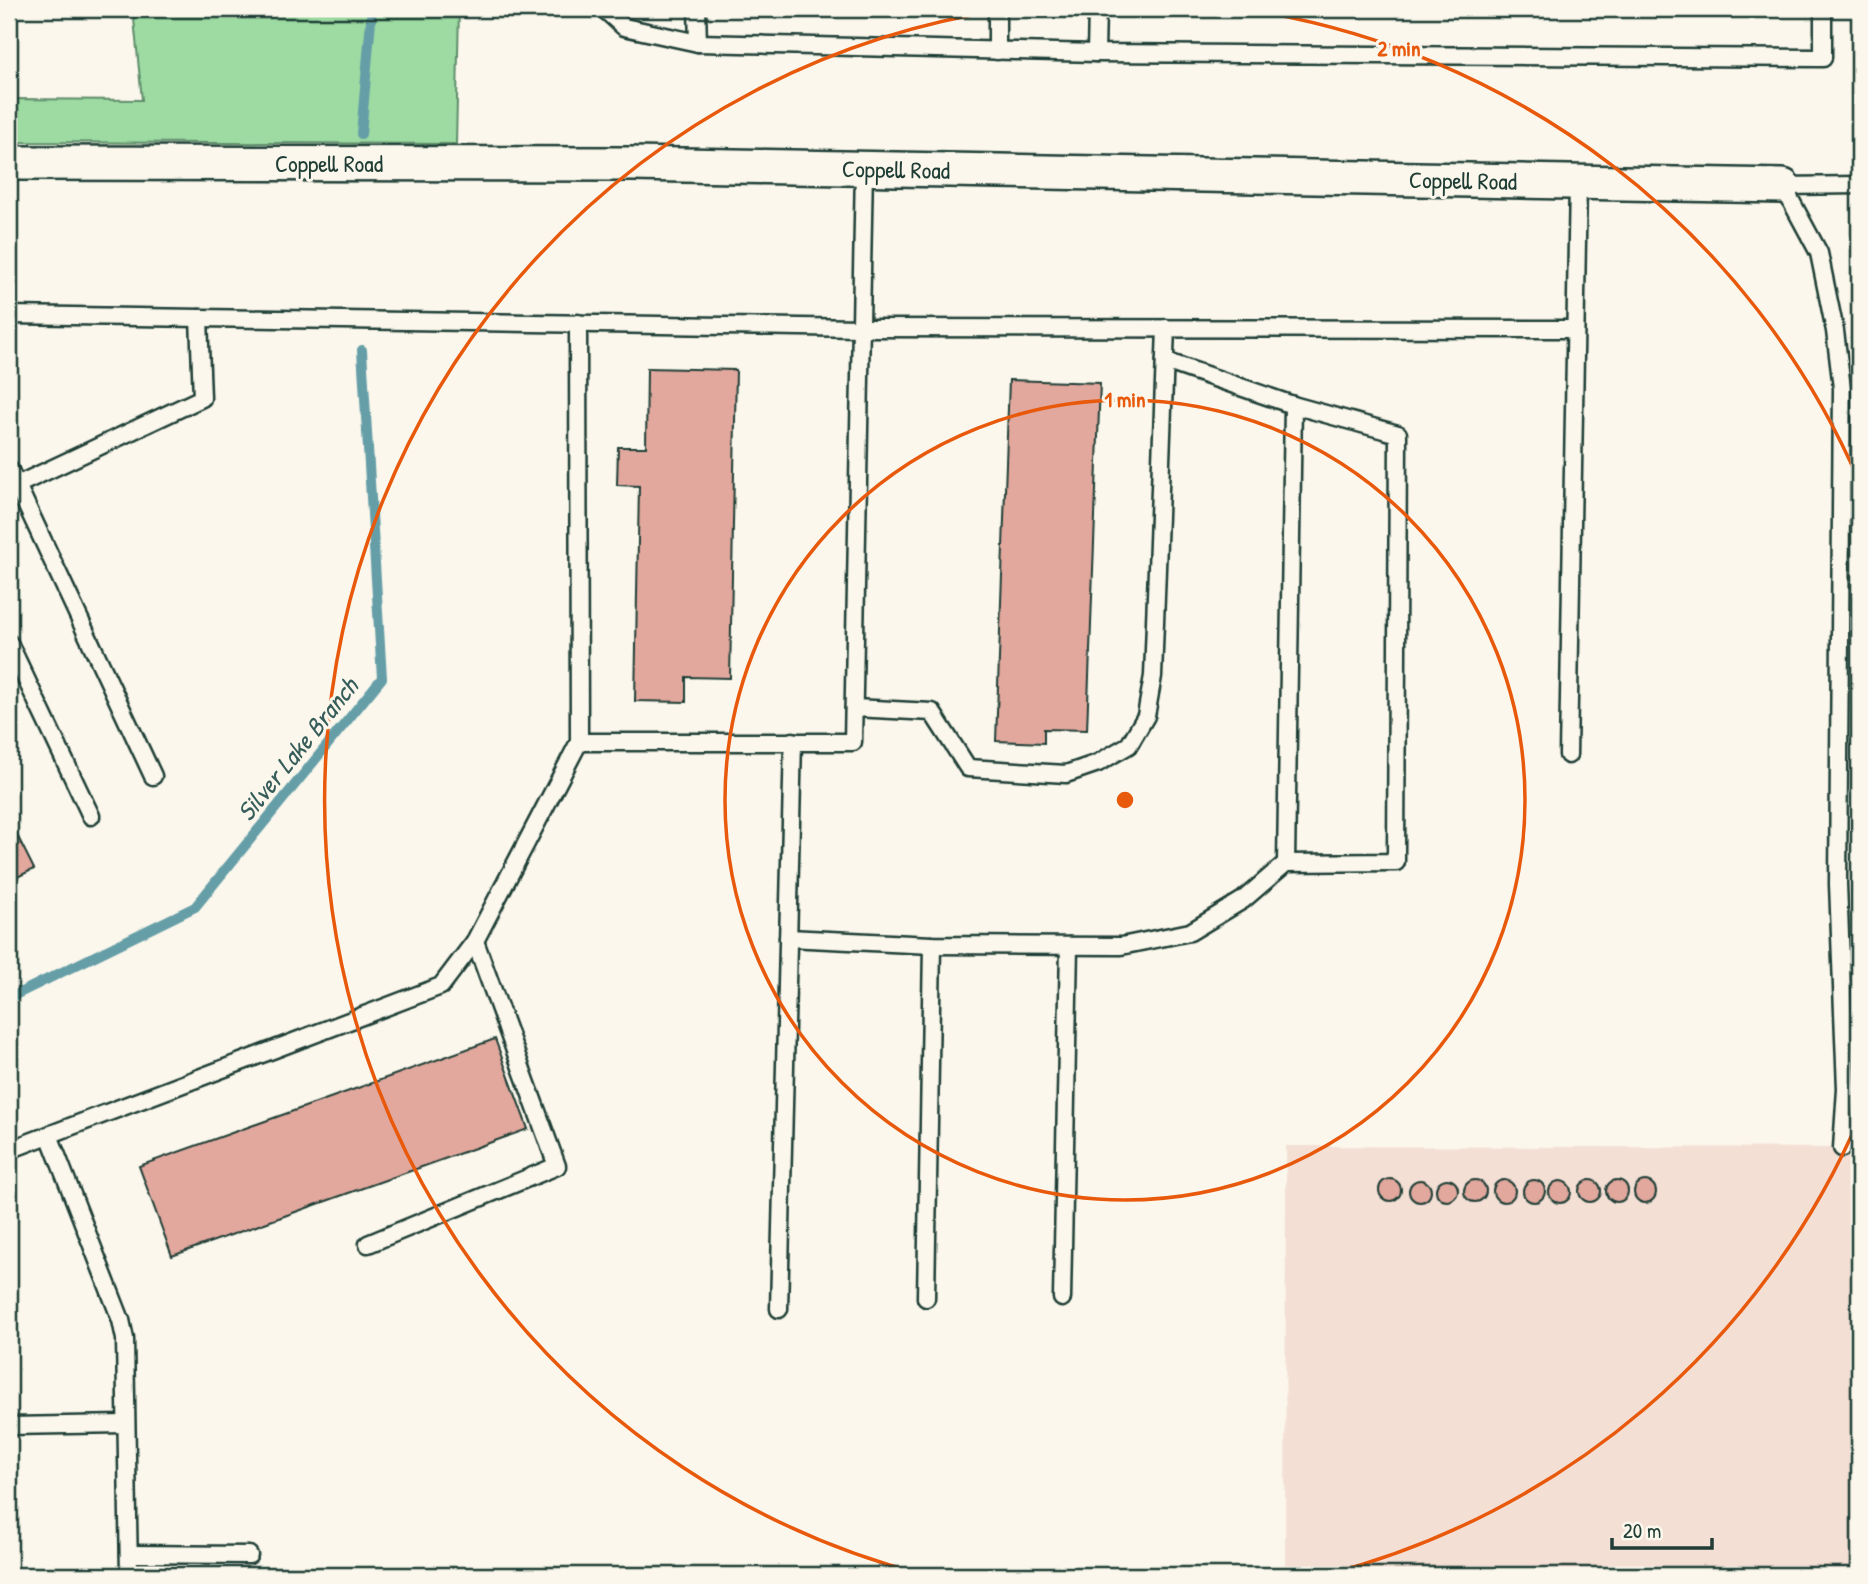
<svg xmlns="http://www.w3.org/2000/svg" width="1868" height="1584" font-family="'Patrick Hand',sans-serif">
  <rect width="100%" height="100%" fill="#fbf7ec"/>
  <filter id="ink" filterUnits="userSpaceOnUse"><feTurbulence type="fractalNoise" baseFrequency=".0143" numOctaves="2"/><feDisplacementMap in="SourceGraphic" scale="14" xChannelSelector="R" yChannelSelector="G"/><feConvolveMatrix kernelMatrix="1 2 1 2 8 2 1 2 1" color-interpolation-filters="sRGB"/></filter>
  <g filter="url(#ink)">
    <!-- built -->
    <polygon fill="#f4dfd5" points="1286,1146 1854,1148 1853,1575 1285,1575"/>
    <!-- green -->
    <polygon fill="#9ddba2" stroke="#5e8c6b" stroke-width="2" points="133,9 459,9 456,144 9,142 9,99 142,100"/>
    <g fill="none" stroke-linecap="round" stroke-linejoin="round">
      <!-- stream -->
      <g stroke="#659ea7" stroke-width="10">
        <polyline points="361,134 372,9"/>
        <polyline points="9,998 195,907 382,678 362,350"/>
      </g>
    </g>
    <!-- building -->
    <g fill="#e2a89e" stroke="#1f3d34" stroke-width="2">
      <polygon points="647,368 736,370 730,678 686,677 686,702 635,701 639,486 617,485 618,447 646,447"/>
      <polygon points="1009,380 1100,383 1087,730 1044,729 1044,743 996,741"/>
      <polygon points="9,819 34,869 9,881"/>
      <polygon points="495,1039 528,1129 172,1256 139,1166"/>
      <circle cx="1447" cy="1190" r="11"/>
      <circle cx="1390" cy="1190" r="11"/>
      <circle cx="1504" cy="1191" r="11"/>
      <circle cx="1475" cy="1191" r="11"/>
      <circle cx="1590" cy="1191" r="11"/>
      <circle cx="1420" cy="1191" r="11"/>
      <circle cx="1534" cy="1191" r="11"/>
      <circle cx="1617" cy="1191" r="11"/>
      <circle cx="1560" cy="1192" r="11"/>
      <circle cx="1645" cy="1192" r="11"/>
    </g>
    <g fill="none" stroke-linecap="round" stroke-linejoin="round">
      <defs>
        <g id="lane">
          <polyline points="604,9 624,27 698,43 1096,53"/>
          <polyline points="697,9 698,43"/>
          <polyline points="997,9 997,51"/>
          <polyline points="1097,9 1096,53 1823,58 1823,9"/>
          <polyline points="9,315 861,328 1575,329"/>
          <polyline points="9,469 17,485"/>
          <polyline points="9,643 91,816"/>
          <polyline points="854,708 932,712 968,768 1066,774 1098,763 1129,745 1146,716 1153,676 1166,328"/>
          <polyline points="579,742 853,742 864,168"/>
          <polyline points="1568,755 1578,182"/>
          <polyline points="153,776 17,485 202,398 199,318"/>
          <polyline points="1286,863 1396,862 1398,434 1293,405"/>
          <polyline points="788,938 932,945 1121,946 1190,932 1243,900 1286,863 1293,405 1165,361"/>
          <polyline points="49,1135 121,1320 125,1339 129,1575"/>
          <polyline points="1842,1148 1846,1089 1838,884 1842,388 1835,331 1819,253 1783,186 1859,185"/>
          <polyline points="9,1150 441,986 475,941 579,742 578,323"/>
          <polyline points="368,1244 557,1166 475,941"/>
          <polyline points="926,1298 932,945"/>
          <polyline points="1062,1298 1069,946"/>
          <polyline points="779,1309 793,741"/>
          <polyline points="9,1426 125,1424"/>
          <polyline points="129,1554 249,1555"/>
        </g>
        <polyline id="street" points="9,163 632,164 1783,186"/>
      </defs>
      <!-- lane casing -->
      <use href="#lane" stroke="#1f3d34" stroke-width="21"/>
      <!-- street casing -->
      <use href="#street" stroke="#1f3d34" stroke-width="38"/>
      <!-- lane -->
      <use href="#lane" stroke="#fbf7ec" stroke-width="16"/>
      <!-- street -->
      <use href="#street" stroke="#fbf7ec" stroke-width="33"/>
    </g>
  </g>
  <!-- distance rings -->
  <g fill="none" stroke="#e8590c" stroke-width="3.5">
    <circle cx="1125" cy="800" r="400"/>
    <path d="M1859 1119A800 800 0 0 1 1325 1575M925 1575A800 800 0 0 1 1007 9M1243 9A800 800 0 0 1 1859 481"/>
  </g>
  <g text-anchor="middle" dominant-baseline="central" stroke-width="6" stroke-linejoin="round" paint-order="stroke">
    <!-- street labels -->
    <g font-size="24" fill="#1f3d34" stroke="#fbf7ec">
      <text x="329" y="163">Coppell Road</text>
      <text transform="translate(896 169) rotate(1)">Coppell Road</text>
      <text transform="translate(1463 180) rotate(1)">Coppell Road</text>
    </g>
    <!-- water labels -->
    <g font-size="26" font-style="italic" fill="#365d5a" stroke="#fbf7ec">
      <text transform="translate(297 749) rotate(-51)">Silver Lake Branch</text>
    </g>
  </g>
  <circle cx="1125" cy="800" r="10" fill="#e8590c" stroke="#fbf7ec" stroke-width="3.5"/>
  <g font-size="21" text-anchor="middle" font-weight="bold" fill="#e8590c" stroke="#fbf7ec" stroke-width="6" stroke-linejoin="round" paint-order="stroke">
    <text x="1399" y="56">2 min</text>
    <text x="1125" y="407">1 min</text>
  </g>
  <!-- margin -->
  <rect width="1868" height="1584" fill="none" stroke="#fbf7ec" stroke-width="35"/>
  <rect x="18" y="18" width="1833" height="1549" fill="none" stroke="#1f3d34" stroke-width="2.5" filter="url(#ink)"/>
  <!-- scale -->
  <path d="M1612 1538v10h100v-10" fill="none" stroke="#1f3d34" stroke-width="3.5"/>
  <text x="1623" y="1538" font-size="21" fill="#1f3d34" stroke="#fbf7ec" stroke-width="5" paint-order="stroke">20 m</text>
</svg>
